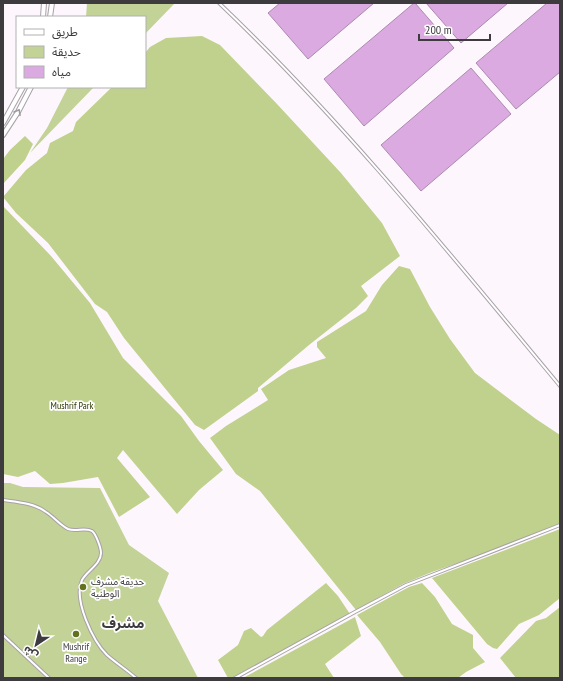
<svg xmlns="http://www.w3.org/2000/svg" width="563" height="681" font-family="'PT Sans Narrow','Noto Sans Arabic',sans-serif">
  <rect width="100%" height="100%" fill="#fdf7fd"/>
  <!-- green -->
  <g fill="#c3d296">
    <polygon points="87,3 175,3 145,34 145,17 86,17"/>
    <polygon points="68,87 94,87 30,153 47,128"/>
    <polygon points="3,483 10,483 23,487 100,488 129,545 169,573 158,601 198,678 3,678"/>
  </g>
  <!-- forest -->
  <g fill="#bfd18c">
    <polygon points="202,36 220,45 277,104 341,173 382,223 400,256 361,286 368,296 356,308 309,345 258,388 258,391 204,430 195,425 124,338 107,312 95,304 48,243 16,213 3,197 26,170 47,153 50,143 73,131 76,122 112,87 145,87 145,53 150,47 166,38"/>
    <polygon points="25,136 33,144 25,160 3,184 3,159 10,150"/>
    <polygon points="3,206 51,256 90,303 123,358 181,416 199,441 223,470 199,490 177,514 123,450 117,458 150,497 119,517 98,477 63,483 50,484 35,471 18,477 3,474"/>
    <polygon points="399,266 410,269 430,307 450,339 475,373 536,419 560,435 560,524 478,556 432,572 403,584 356,610 260,491 236,474 210,438 226,426 268,400 261,389 289,370 326,358 317,347 317,342 366,311 382,285"/>
    <polygon points="560,529 560,598 539,615 519,624 497,649 493,648 487,644 432,578"/>
    <polygon points="326,583 338,596 350,614 232,678 228,678 218,660 238,645 244,631 251,628 261,637 263,636 267,630"/>
    <polygon points="422,583 435,597 452,624 473,635 473,648 485,662 466,672 458,678 405,678 401,674 380,642 357,615 409,587"/>
    <polygon points="560,607 560,678 516,678 500,658 536,621 546,618"/>
    <polygon points="355,617 361,636 325,664 334,678 243,678"/>
  </g>
  <!-- water -->
  <g fill="#dbaae1" stroke="#ac89b0">
    <polygon points="280,3 374,3 308,59 268,13"/>
    <polygon points="414,3 415,3 454,48 364,126 324,79"/>
    <polygon points="426,3 508,3 461,43"/>
    <polygon points="547,3 560,3 560,72 516,109 476,63"/>
    <polygon points="471,68 511,114 421,191 381,145"/>
  </g>
  <g fill="none" stroke-linecap="round" stroke-linejoin="round">
    <defs>
      <g id="street">
        <path d="M219,3C343,121 451,255 560,386"/>
        <path d="M3,500C18,502 34,503 46,512C54,517 60,525 68,529C76,532 85,527 92,531C96,534 101,548 101,553C101,564 87,571 82,580C73,600 93,641 107,655C116,663 127,670 136,678"/>
        <polyline points="3,635 49,678"/>
        <polyline points="235,678 355,612 406,585 560,525"/>
      </g>
      <g id="highway">
        <polyline points="43,17 44,3"/>
        <polyline points="50,17 52,3"/>
        <polyline points="3,123 23,87"/>
        <polyline points="3,135 18,112 31,87"/>
      </g>
    </defs>
    <!-- street casing -->
    <use href="#street" stroke="#a8a2a8" stroke-width="4"/>
    <!-- highway casing -->
    <use href="#highway" stroke="#a8a2a8" stroke-width="6"/>
    <!-- street -->
    <use href="#street" stroke="#fff" stroke-width="2"/>
    <!-- highway -->
    <use href="#highway" stroke="#fff" stroke-width="4"/>
  </g>
  <!-- one-way arrows -->
  <defs><path id="oneway-chevron" d="M-2-3.5L2.5 0L-2 3.5" fill="none" stroke-width="1.6" stroke-linecap="round" stroke-linejoin="round"/></defs>
  <use stroke="#9e9d9e" href="#oneway-chevron" transform="translate(18 112) rotate(-60)"/>
  <!-- markers -->
  <g fill="#62721f" stroke="#fff" stroke-width="1.5">
    <circle cx="83" cy="587" r="4"/>
    <circle cx="76" cy="634" r="4"/>
  </g>
  <g text-anchor="middle" dominant-baseline="central" stroke-width="3.5" stroke-linejoin="round" paint-order="stroke">
    <!-- park labels -->
    <g font-size="10" fill="#2c3500" stroke="#fff">
      <text x="72" y="405">Mushrif Park</text>
    </g>
    <!-- poi labels -->
    <g font-size="10" fill="#3e3b3e" stroke="#fff" text-anchor="start">
      <text x="91" y="581">حديقة مشرف<tspan x="91" dy="12">الوطنية</tspan></text>
      <text x="76" y="646" text-anchor="middle">Mushrif<tspan x="76" dy="12">Range</tspan></text>
    </g>
    <!-- district labels -->
    <g font-size="14" font-weight="bold" fill="#3e3b3e" stroke="#fff">
      <text x="123" y="623">مشرف</text>
    </g>
  </g>
  <!-- border -->
  <rect width="563" height="681" fill="none" stroke="#3e3b3e" stroke-width="8"/>
  <!-- legend -->
  <rect x="16" y="16" width="130" height="72" fill="#ffffff" stroke="#b2b1b2"/>
  <rect x="24" y="29" width="20" height="6" fill="#ffffff" stroke="#b2b1b2"/>
  <text x="52" y="36" font-size="12" fill="#3e3b3e">طريق</text>
  <rect x="24" y="46" width="20" height="12" fill="#c3d296" stroke="#b2b1b2"/>
  <text x="52" y="56" font-size="12" fill="#3e3b3e">حديقة</text>
  <rect x="24" y="66" width="20" height="12" fill="#dbaae1" stroke="#b2b1b2"/>
  <text x="52" y="76" font-size="12" fill="#3e3b3e">مياه</text>
  <!-- north arrow -->
  <g transform="translate(36 645) rotate(215)" stroke="#ffffff" stroke-width="3" paint-order="stroke">
  <path d="M0-3L7 15L0 10L-7 15Z" fill="#3e3b3e"/>
  <text y="-6" font-size="11" font-weight="bold" text-anchor="middle" fill="#3e3b3e">ش</text>
  </g>
  <!-- scale -->
  <path d="M419 34v6h71v-6" fill="none" stroke="#3e3b3e" stroke-width="2"/>
  <text x="425" y="34" font-size="12" fill="#3e3b3e" stroke="#ffffff" stroke-width="3" paint-order="stroke">200 m</text>
</svg>
